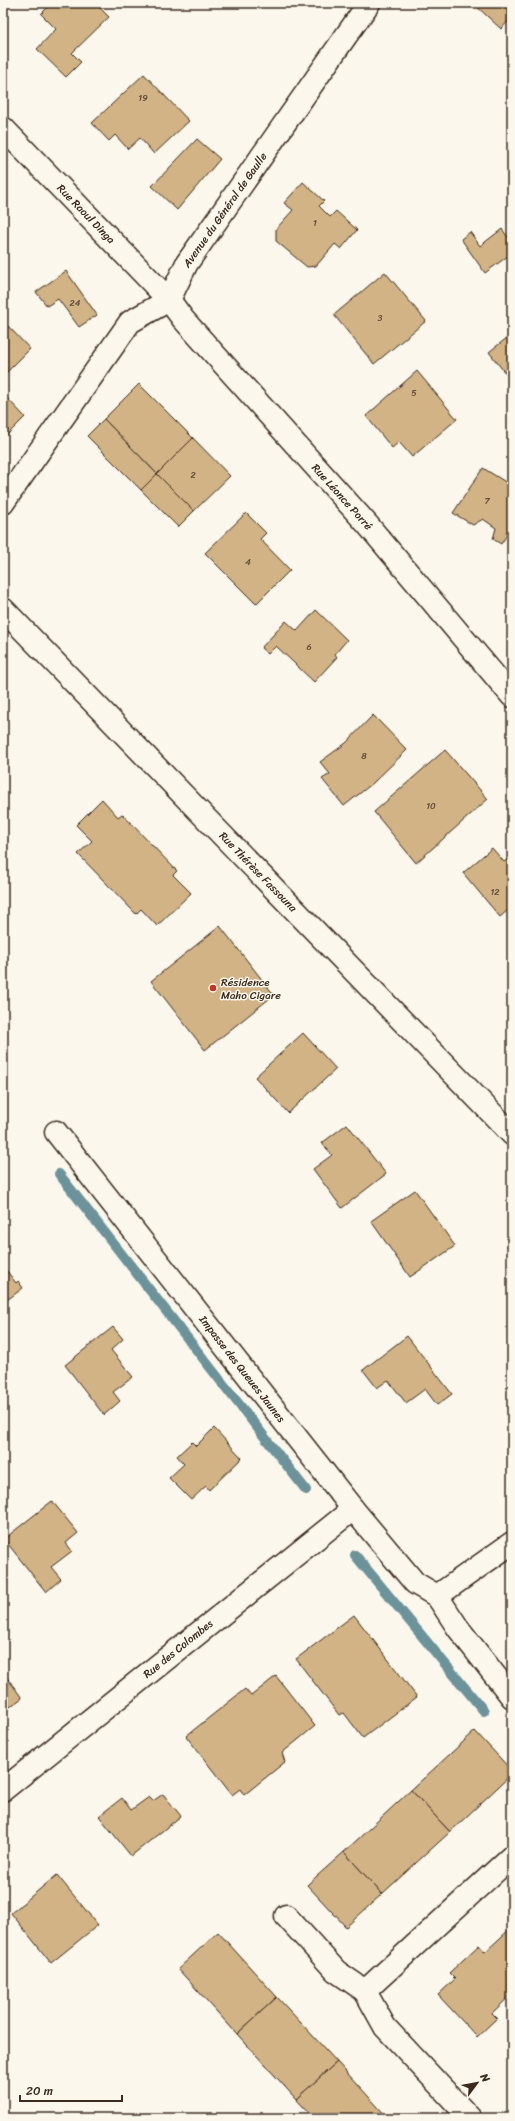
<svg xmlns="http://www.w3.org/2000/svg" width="515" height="2121" font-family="Sriracha,sans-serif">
  <rect width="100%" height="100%" fill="#fbf7ec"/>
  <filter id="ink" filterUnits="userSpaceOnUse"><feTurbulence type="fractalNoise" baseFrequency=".025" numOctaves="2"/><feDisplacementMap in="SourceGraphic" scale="8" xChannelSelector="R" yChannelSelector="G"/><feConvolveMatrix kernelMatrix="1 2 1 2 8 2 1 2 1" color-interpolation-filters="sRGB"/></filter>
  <g filter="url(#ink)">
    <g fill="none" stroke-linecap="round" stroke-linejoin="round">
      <!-- stream -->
      <g stroke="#6c929a" stroke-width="10">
        <polyline points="59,1174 306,1490"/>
        <polyline points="355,1555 484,1711"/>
      </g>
    </g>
    <!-- building -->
    <g fill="#d1b385" stroke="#3b2a1e">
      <polygon points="52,3 95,3 109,17 72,53 81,62 66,77 37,49 56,29 41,14"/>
      <polygon points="473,3 512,3 512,17 501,29"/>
      <polygon points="144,74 189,121 154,154 140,138 128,149 115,135 109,141 92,123"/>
      <polygon points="197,139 220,159 177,210 152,186"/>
      <polygon points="303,182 324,201 319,206 330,217 336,211 357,230 341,249 335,244 316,266 307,267 276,241 276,229 293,210 284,203"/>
      <polygon points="502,229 512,243 512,253 485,273 461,239 470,232 480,246"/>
      <polygon points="66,271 97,315 79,327 58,299 47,306 36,292"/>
      <polygon points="385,272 426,321 374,364 334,315"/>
      <polygon points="8,326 30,349 3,376 3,331"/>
      <polygon points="512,334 512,382 489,352"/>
      <polygon points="417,371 457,419 412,457 399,442 392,448 366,416"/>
      <polygon points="139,384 193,438 157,474 104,419"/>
      <polygon points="8,399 25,417 3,439 3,403"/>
      <polygon points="104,419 157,474 141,490 87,436"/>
      <polygon points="193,438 230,476 194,511 157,474"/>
      <polygon points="483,468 512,486 512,527 501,544 493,539 496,528 483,519 473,525 453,513"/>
      <polygon points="157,474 194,511 178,527 141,490"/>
      <polygon points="246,513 266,533 260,539 290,570 256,604 205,553"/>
      <polygon points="316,610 347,640 335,654 337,657 314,682 276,646 268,654 261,648 286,621 297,631"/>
      <polygon points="373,715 407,750 373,783 344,806 322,779 330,774 320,762 346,743"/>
      <polygon points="445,750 488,799 416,863 374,812"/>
      <polygon points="102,799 118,817 122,814 177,871 173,875 191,893 157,926 141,909 136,914 78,854 92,841 76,825"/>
      <polygon points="492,848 504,862 512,856 512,915 508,910 500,917 463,873"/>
      <polygon points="220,926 274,995 205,1050 151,981"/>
      <polygon points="303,1033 336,1069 288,1113 255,1077"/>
      <polygon points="347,1124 386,1174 342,1208 313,1169 332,1155 322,1143"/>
      <polygon points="415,1190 455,1246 410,1277 371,1221"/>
      <polygon points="3,1266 16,1283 18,1281 23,1288 3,1303"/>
      <polygon points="113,1327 123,1339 111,1350 133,1377 113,1392 120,1401 104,1415 65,1365"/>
      <polygon points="407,1336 452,1394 437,1405 425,1389 406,1403 388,1380 377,1388 363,1370"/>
      <polygon points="214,1428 242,1458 209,1490 206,1486 191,1500 169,1478 184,1464 177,1456 192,1442 196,1446"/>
      <polygon points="52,1501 78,1533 66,1543 72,1551 51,1567 61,1579 46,1592 4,1539"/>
      <polygon points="354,1615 417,1697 363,1738 344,1713 339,1715 296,1659"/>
      <polygon points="3,1672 22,1698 3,1712"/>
      <polygon points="276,1676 315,1726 282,1753 285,1762 244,1795 240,1789 232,1795 186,1736 245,1689 251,1696"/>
      <polygon points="475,1731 512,1771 512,1774 450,1832 411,1790"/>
      <polygon points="411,1790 450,1832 382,1894 344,1852"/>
      <polygon points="163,1794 181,1816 131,1856 99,1816 122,1798 131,1810 149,1797 153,1801"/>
      <polygon points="344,1852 382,1894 346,1927 307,1885"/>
      <polygon points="57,1875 98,1925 51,1963 11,1913"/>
      <polygon points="512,1927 512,1994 492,2013 497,2018 477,2037 438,1995 455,1979 449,1973 479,1945 485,1952"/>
      <polygon points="218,1932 277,1997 237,2034 178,1969"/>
      <polygon points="277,1997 337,2062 296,2099 237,2034"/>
      <polygon points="337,2062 388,2118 314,2118 296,2099"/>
    </g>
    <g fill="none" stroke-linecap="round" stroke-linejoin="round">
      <defs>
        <g id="minor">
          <polyline points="3,128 169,300 183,319 367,524 512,696"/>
          <polyline points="3,503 130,322 169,300 187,263 369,3"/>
          <polyline points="3,609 512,1134"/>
          <polyline points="56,1132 353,1509 415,1583 437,1596 458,1628 512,1697"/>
          <polyline points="437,1596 512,1543"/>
          <polyline points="3,1790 353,1509"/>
          <polyline points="286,1916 336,1971 365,1991 385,2027 470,2118"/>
          <polyline points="365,1991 512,1856"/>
        </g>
      </defs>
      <!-- minor casing -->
      <use href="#minor" stroke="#3b2a1e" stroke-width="25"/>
      <!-- minor -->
      <use href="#minor" stroke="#fbf7ec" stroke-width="22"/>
    </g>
  </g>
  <!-- markers -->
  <circle fill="#c8321e" stroke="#fbf7ec" stroke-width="1.5" cx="213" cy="988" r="4"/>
  <g text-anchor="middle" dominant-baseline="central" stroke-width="3" stroke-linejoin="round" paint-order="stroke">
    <!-- number labels -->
    <g font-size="9" fill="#604c38">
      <text x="143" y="98">19</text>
      <text x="315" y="223">1</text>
      <text x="75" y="303">24</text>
      <text x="380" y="318">3</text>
      <text x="414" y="393">5</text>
      <text x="193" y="475">2</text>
      <text x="487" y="501">7</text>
      <text x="248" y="562">4</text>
      <text x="309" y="647">6</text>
      <text x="364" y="756">8</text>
      <text x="431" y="806">10</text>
      <text x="495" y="892">12</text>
    </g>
    <!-- street labels -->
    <g font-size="11" fill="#3b2a1e" stroke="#fbf7ec">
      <text transform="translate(225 210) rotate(-55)">Avenue du Général de Gaulle</text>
      <text transform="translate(86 214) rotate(46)">Rue Raoul Dinga</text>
      <text transform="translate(342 497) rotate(48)">Rue Léonce Porré</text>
      <text transform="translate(258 872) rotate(46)">Rue Thérèse Fassouna</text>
      <text transform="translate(242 1369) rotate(52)">Impasse des Queues Jaunes</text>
      <text transform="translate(178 1649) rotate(-39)">Rue des Colombes</text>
    </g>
    <!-- poi labels -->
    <g font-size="11" fill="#3b2a1e" stroke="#fbf7ec" text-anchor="start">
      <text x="221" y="982">Résidence<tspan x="221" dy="13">Maho Cigare</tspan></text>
    </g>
  </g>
  <!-- margin -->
  <rect width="515" height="2121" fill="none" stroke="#fbf7ec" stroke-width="16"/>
  <rect x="8" y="8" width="499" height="2105" fill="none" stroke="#3b2a1e" stroke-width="1.5" filter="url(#ink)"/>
  <!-- north arrow -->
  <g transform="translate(477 2083) rotate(58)" stroke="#fbf7ec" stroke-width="3" paint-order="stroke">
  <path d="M0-3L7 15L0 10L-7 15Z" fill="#3b2a1e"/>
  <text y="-6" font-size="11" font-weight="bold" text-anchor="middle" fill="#3b2a1e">N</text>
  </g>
  <!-- scale -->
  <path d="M20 2095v6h102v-6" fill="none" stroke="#3b2a1e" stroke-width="2"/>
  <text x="26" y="2095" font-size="12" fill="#3b2a1e" stroke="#fbf7ec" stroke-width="3" paint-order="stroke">20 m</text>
</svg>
